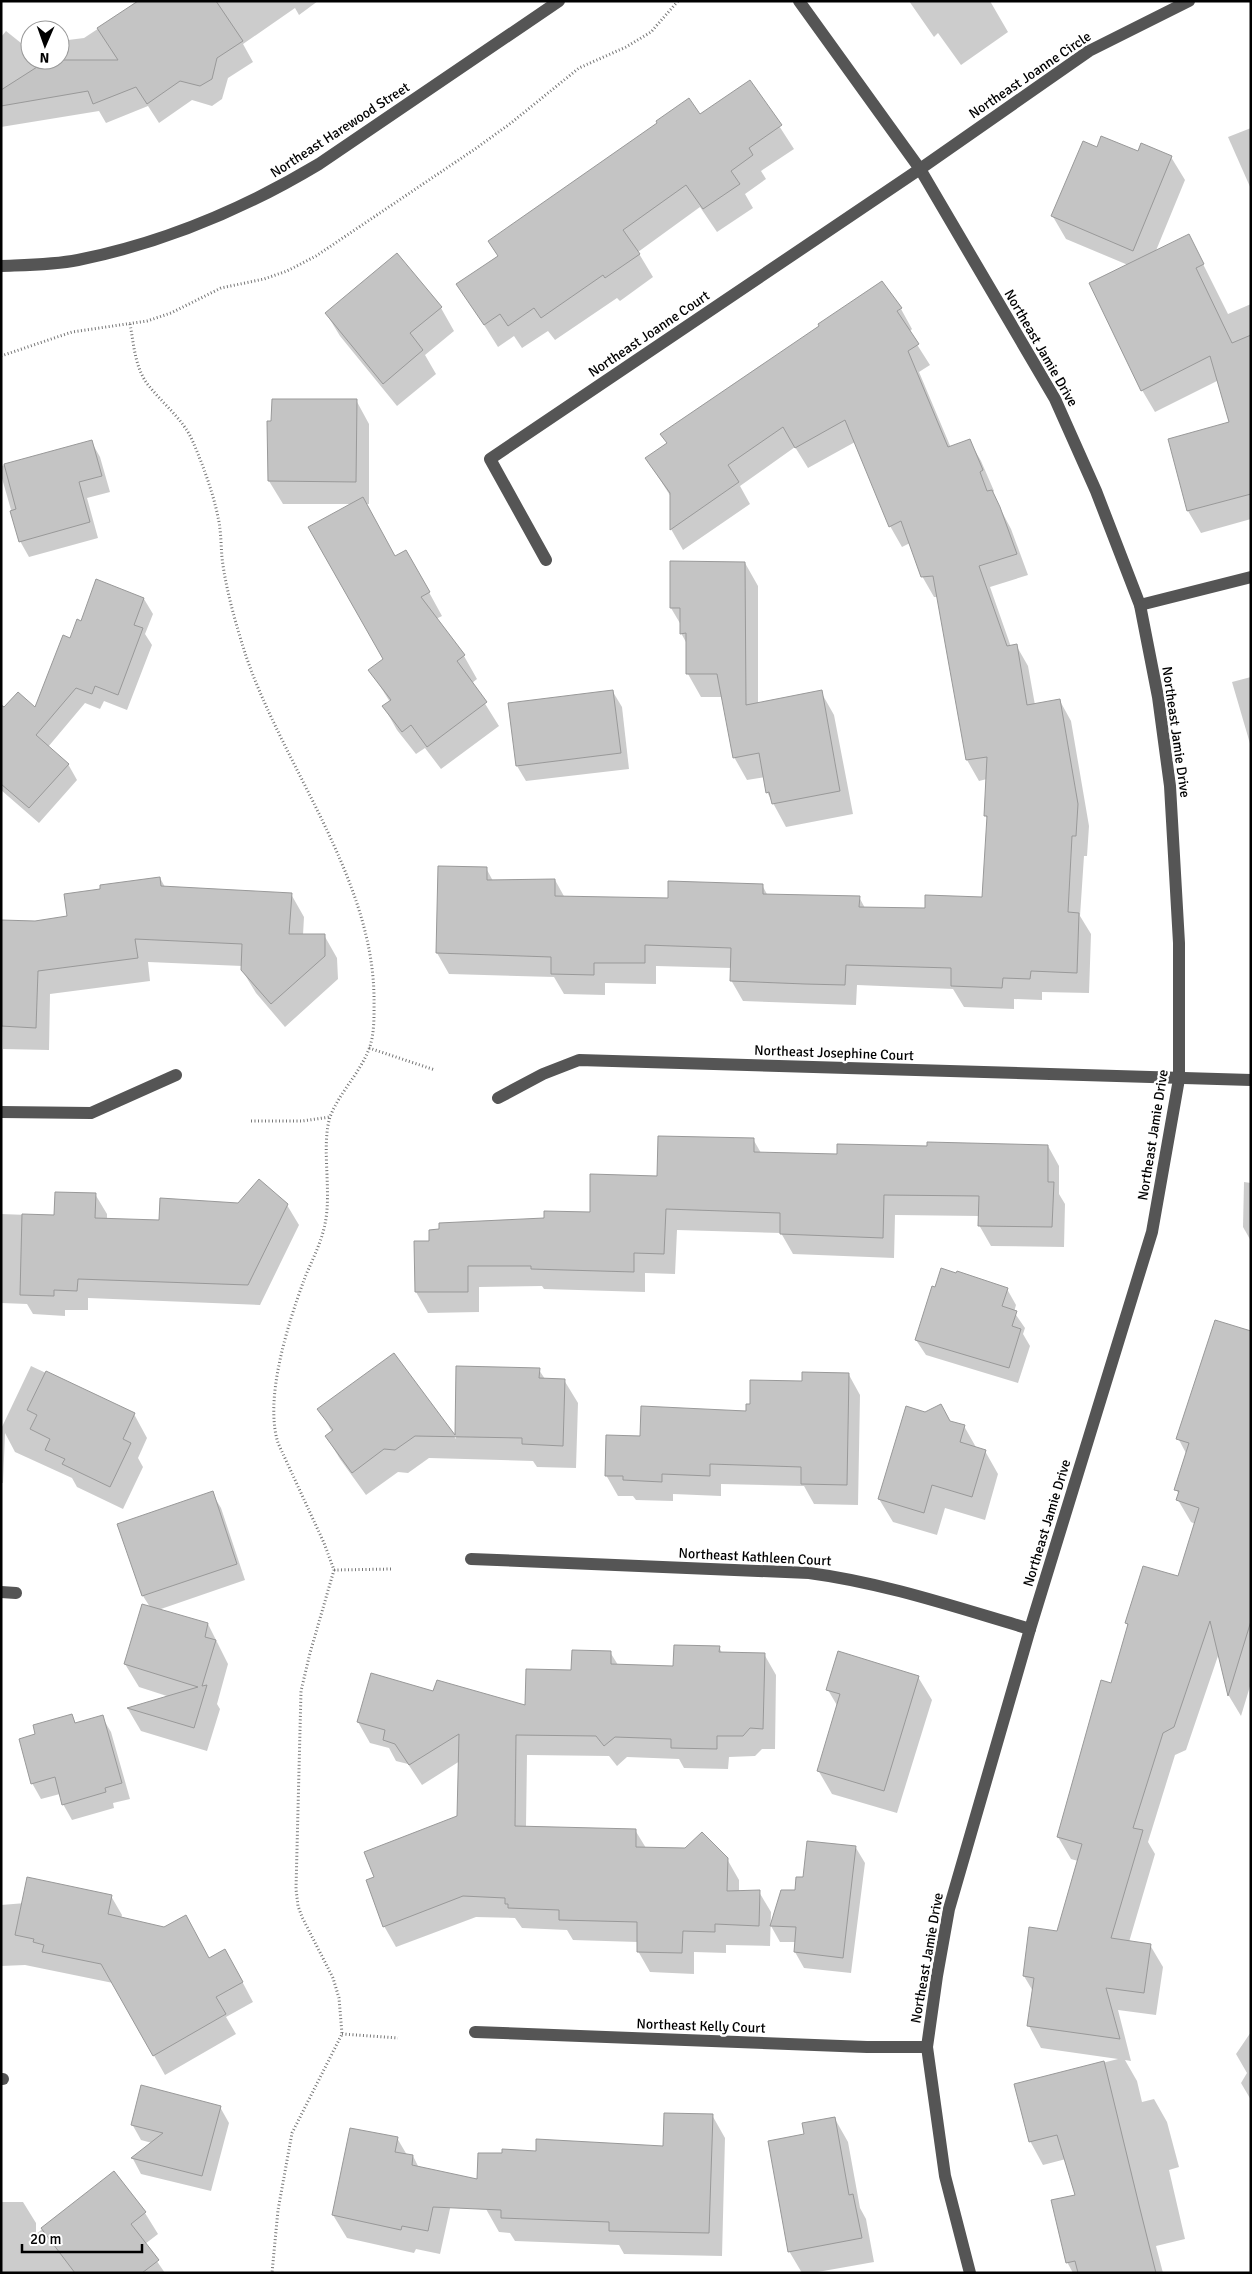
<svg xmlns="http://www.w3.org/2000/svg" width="1252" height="2274" font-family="Signika,sans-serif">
  <rect width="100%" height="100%" fill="#fff"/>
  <!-- shadow -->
  <g fill="#0003">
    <polygon points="140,1 318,1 299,15 295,8 243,44 253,62 228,78 222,99 212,106 192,100 159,123 148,106 106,123 99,111 1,127 1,37 6,31 26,47 30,46 30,60 60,60 60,41 84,38"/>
    <polygon points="909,1 990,1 1008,32 961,65 938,33 934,37"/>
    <polygon points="750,81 794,149 761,171 766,179 745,194 753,208 717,232 700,207 638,252 653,277 620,301 617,298 555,340 548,331 522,348 514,336 498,347 458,284"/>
    <polygon points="1251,128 1251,189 1228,137"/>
    <polygon points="1097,148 1171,157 1185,180 1155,253 1189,236 1228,314 1251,304 1251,519 1201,533 1188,511 1230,423 1219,380 1155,412 1142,390 1128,265 1066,239 1052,215"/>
    <polygon points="397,255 441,308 454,331 425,355 436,374 397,406 340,336 326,313"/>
    <polygon points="901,309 912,329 909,332 930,365 919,372 951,448 969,440 981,461 994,491 992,493 1011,529 1028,575 990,587 1011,647 1016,645 1028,666 1035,705 1060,701 1071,721 1089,826 1087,856 1084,856 1080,916 1091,934 1089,993 1042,992 1042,1000 1014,999 1014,1009 964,1007 953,989 857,985 856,1005 743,1001 731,980 732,968 656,966 656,984 605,983 605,995 564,994 554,977 449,974 437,953 486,868 493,881 555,880 565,898 669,899 762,885 768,896 859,897 865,908 927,909 983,898 988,820 985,815 987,779 979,781 967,760 938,597 934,597 922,576 910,543 902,547 890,526 855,442 808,468 795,447 740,486 750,504 683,550 671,529 671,497 647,459 668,444 662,434"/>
    <polygon points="356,400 369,424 369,504 366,504 395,557 419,574 442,616 436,619 464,656 477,679 472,683 499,726 441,769 425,748 416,754 397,730 384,707 390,702 370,670 384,660 352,504 283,504 269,481"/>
    <polygon points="91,441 100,457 110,492 87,498 98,538 29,557 20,541 1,475 1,466"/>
    <polygon points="745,563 758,586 758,704 821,692 834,715 853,814 786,827 767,792 765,777 747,780 734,757 723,697 701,697 688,674 687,644 681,633 681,625 671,608"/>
    <polygon points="144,599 153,614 145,634 152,645 127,710 104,701 100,709 85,703 48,747 68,764 77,780 39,823 1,790 1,712 36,709 71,639"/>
    <polygon points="1251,677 1251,747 1232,682"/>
    <polygon points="613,692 622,707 629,769 526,781 517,766"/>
    <polygon points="160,878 165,887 291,894 304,917 303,935 324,935 337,958 338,979 285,1027 256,993 242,970 242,966 148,962 150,981 50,994 49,1050 3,1049 1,922 35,922 68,917"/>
    <polygon points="753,1139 761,1153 838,1156 928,1147 1048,1146 1059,1166 1059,1194 1065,1204 1064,1247 991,1246 979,1225 979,1216 895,1215 894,1258 793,1254 781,1233 677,1230 675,1274 645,1273 645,1292 544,1289 542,1286 479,1287 479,1312 428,1313 416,1292 416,1242 431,1242 545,1219 591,1213 658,1177"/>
    <polygon points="1244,1182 1251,1183 1251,1241 1243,1227"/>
    <polygon points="95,1194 107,1214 107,1220 160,1222 287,1205 299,1225 260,1305 88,1298 88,1310 65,1310 65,1316 33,1314 27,1304 1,1303 1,1214 55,1216"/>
    <polygon points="1007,1289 1016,1305 1014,1312 1025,1328 1023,1334 1030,1346 1018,1383 926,1355 916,1340"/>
    <polygon points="1251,1332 1251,1683 1241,1716 1229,1696 1219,1653 1186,1750 1175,1755 1148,1842 1155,1854 1129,1942 1150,1945 1163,1967 1156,2015 1118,2010 1131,2061 1125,2060 1137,2081 1142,2102 1154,2099 1167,2122 1179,2167 1169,2170 1185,2239 1156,2246 1163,2273 1073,2273 1067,2262 1076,2196 1066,2159 1043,2165 1030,2141 1015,2085 1118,2059 1041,2048 1029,2026 1034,1993 1024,1976 1058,1933 1078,1861 1071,1859 1058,1837 1112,1685 1129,1627 1126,1623 1179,1578 1195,1524 1191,1522 1178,1500 1179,1495 1176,1489 1187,1455 1178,1438"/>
    <polygon points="394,1355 456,1439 458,1368 539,1370 545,1379 564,1380 578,1403 576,1468 537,1467 533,1461 429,1458 408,1473 398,1472 366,1495 340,1459 326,1436 332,1432 319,1409"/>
    <polygon points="31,1366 134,1414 147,1438 138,1458 143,1467 123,1509 77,1487 72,1478 15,1452 5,1433 3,1483 1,1483 1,1429"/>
    <polygon points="849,1375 860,1395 858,1505 814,1504 804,1486 721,1484 721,1496 673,1494 673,1501 636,1500 633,1496 618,1496 606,1475 641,1438 747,1412 751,1405 803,1382"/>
    <polygon points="950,1422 964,1426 977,1449 985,1451 998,1474 985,1520 945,1508 937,1535 893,1522 879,1499"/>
    <polygon points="212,1493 221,1508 245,1580 158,1610 208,1624 228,1664 217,1704 220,1709 207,1751 141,1731 128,1709 170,1697 139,1687 125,1664 150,1607 143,1596 119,1525"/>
    <polygon points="719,1647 722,1653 764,1654 776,1675 775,1749 762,1749 755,1756 729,1757 728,1769 684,1768 679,1759 627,1757 617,1766 609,1756 527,1755 526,1827 635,1830 646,1848 727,1859 739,1880 739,1892 759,1892 771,1912 770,1946 726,1945 726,1953 694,1952 694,1974 650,1972 638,1951 638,1942 573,1940 567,1930 522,1928 515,1918 476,1917 396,1947 384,1926 375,1878 459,1817 460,1761 422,1785 408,1764 396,1761 389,1748 370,1743 358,1722 434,1693 527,1706 573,1671 610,1652 618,1665 675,1667"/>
    <polygon points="918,1677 932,1700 897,1813 832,1794 818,1770 838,1707 828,1690"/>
    <polygon points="71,1716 76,1724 102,1717 111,1732 130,1799 113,1803 114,1808 72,1820 63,1804 60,1794 41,1799 32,1783 37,1735"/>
    <polygon points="856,1848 865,1863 851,1973 804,1968 795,1952 796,1942 780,1942 771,1926 804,1878"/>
    <polygon points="111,1896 122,1915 121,1919 236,1970 253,2002 226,2017 236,2034 165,2075 113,1983 25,1965 1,1966 1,1905"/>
    <polygon points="1251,2032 1251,2100 1241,2083 1247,2073 1236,2054"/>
    <polygon points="220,2107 229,2123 211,2191 141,2174 133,2159 152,2143 141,2140 132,2124"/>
    <polygon points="712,2115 725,2138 722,2256 624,2254 619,2245 515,2241 510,2233 499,2232 486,2209 537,2152 664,2147"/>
    <polygon points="835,2119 848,2142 860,2208 866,2219 874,2262 812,2273 802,2273 789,2251 805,2135"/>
    <polygon points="397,2138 407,2155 413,2156 419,2168 453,2195 440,2254 416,2249 414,2253 347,2238 333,2215"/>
    <polygon points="114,2173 145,2213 158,2234 145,2244 165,2273 1,2273 1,2202 23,2202 36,2223 36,2234"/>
  </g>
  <!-- building -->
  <g fill="#c4c4c4" stroke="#999">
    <polygon points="138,1 216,1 243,41 217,58 212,79 200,86 180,81 147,104 136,87 93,104 88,91 1,106 1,90 48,60 118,60 97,28"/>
    <polygon points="750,80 782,125 749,148 753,155 731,171 740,184 703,209 686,185 623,230 640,254 605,278 603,275 541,318 534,308 508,326 500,314 484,325 456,284 498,256 488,241 657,123 656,121 689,98 700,114"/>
    <polygon points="1101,136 1138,151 1141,143 1172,156 1133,251 1051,216 1083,141 1097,147"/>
    <polygon points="1189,234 1204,264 1196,268 1232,343 1251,335 1251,494 1187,511 1168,439 1229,422 1210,356 1141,391 1089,283"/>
    <polygon points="397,253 442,307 410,333 423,350 383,384 325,313"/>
    <polygon points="882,281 902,308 897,311 919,344 908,351 948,447 970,439 983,470 980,472 987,491 992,490 1000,507 1017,554 979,566 1007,646 1017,644 1027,705 1060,699 1078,804 1076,836 1072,836 1068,912 1079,913 1077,973 1031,971 1030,979 1003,978 1002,988 951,986 951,968 846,965 845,985 805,984 730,981 731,948 645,945 645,963 594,963 594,975 551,974 551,957 436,953 438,866 487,867 487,880 555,879 555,896 668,898 668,881 763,884 763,894 860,896 859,907 925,908 925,895 982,897 987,816 984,816 987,757 966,760 933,576 921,577 901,521 889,527 845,420 795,448 783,427 728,465 739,482 670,530 670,493 645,458 667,443 660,434 819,326 818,324"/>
    <polygon points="272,399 357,399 356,482 268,481 267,421 271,421"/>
    <polygon points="92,440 102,476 79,482 90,522 19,542 10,511 16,509 4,464"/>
    <polygon points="363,497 395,556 406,550 430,592 421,597 465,655 457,661 487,702 427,747 411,725 402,732 382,706 391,700 368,670 383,659 308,527"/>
    <polygon points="670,561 745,562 746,705 822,690 840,791 772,804 769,792 766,793 759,753 733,758 717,674 686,674 686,633 680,634 680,608 670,608"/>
    <polygon points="96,579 144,598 134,625 143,628 118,695 95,686 92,694 76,688 36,735 69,764 29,808 1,784 1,705 4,707 18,692 35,707 63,635 70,638 77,619 81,621"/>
    <polygon points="613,690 621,753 516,766 508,703"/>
    <polygon points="160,877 161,886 292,893 289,934 325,934 325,956 271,1004 241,970 242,944 135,939 138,958 38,971 36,1028 1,1026 1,920 35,921 67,916 64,894 100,889 100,885"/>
    <polygon points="658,1136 754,1138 754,1152 837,1154 837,1144 927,1146 927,1142 1048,1145 1048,1182 1054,1182 1052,1227 978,1226 979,1196 884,1195 883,1238 780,1234 780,1213 666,1209 664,1254 634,1253 634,1272 531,1269 531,1266 468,1266 468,1292 415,1292 414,1241 429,1241 429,1230 439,1229 439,1223 544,1218 544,1211 590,1212 590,1174 657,1176"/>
    <polygon points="259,1179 288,1204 248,1285 78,1279 77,1291 54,1290 54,1296 20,1295 22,1214 54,1215 55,1192 96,1193 95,1218 159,1220 160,1198 238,1203"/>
    <polygon points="941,1268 956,1273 957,1271 1008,1288 1002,1306 1017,1311 1012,1326 1021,1329 1009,1368 915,1340 932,1286 935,1287"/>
    <polygon points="1215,1320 1251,1331 1251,1621 1228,1696 1210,1621 1174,1727 1163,1733 1133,1828 1143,1830 1111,1938 1151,1944 1144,1993 1106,1988 1120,2039 1027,2026 1034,1978 1023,1976 1029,1927 1057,1931 1082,1844 1057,1837 1101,1680 1111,1683 1128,1624 1125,1623 1143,1566 1178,1576 1199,1508 1176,1500 1179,1491 1174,1490 1189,1443 1176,1439"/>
    <polygon points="394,1353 455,1435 456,1366 540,1368 539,1378 565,1379 563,1446 522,1444 522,1438 415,1436 395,1450 384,1449 352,1473 325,1436 333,1430 317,1409"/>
    <polygon points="46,1371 135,1413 123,1439 131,1443 110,1487 62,1464 65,1459 45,1450 50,1439 30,1429 37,1415 27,1410"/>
    <polygon points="802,1372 849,1373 847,1485 801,1484 801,1467 710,1464 710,1476 662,1474 662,1482 623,1480 623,1476 605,1476 606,1435 640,1436 641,1406 746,1411 746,1404 750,1404 750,1380 802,1381"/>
    <polygon points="941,1404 950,1421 965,1425 960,1442 986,1450 972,1497 932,1485 924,1513 878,1499 906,1406 925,1412"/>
    <polygon points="213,1491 237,1564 142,1596 117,1524"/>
    <polygon points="142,1604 208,1623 205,1637 216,1640 202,1686 207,1685 194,1728 127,1708 198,1687 124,1664"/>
    <polygon points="674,1645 720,1646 719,1652 765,1653 763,1729 750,1728 743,1736 717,1736 717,1749 671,1748 671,1739 615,1737 604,1746 596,1736 516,1735 515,1826 636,1829 636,1847 685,1848 702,1832 728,1858 727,1891 760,1890 759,1926 715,1924 715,1932 683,1931 682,1953 637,1952 637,1922 559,1920 559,1910 508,1908 508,1904 505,1904 505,1898 463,1896 383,1927 366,1880 374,1877 364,1852 457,1816 459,1734 409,1765 395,1744 383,1740 385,1730 357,1722 371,1673 433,1691 437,1680 525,1705 526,1669 571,1670 572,1650 611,1651 611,1664 673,1666"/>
    <polygon points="838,1651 919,1676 884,1791 817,1771 840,1694 826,1690"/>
    <polygon points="72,1714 75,1723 103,1715 122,1783 105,1788 106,1792 62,1805 55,1777 31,1784 19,1739 35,1734 33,1725"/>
    <polygon points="807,1841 856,1846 843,1958 794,1952 796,1927 770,1926 781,1890 795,1890 796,1877 803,1877"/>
    <polygon points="27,1877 112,1895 108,1914 164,1927 186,1915 209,1958 225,1949 243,1982 216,1997 226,2014 153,2056 101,1964 42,1952 44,1945 33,1942 34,1939 15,1935"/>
    <polygon points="1104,2061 1140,2209 1156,2273 1078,2273 1075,2261 1066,2263 1051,2200 1075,2195 1057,2135 1029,2142 1014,2084"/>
    <polygon points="141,2085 221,2106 202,2176 131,2158 163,2133 131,2125"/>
    <polygon points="664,2113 713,2114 709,2233 609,2231 609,2222 501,2218 501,2210 433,2207 428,2231 402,2226 401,2230 332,2215 350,2128 398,2137 395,2152 413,2155 412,2165 477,2179 478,2153 502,2153 502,2149 536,2151 536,2139 663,2146"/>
    <polygon points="835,2117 849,2195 853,2194 862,2238 788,2252 768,2141 804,2134 802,2123"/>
    <polygon points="114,2171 146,2212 131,2224 159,2260 142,2273 75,2273 41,2228"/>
  </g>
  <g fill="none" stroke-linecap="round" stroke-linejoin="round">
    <!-- path -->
    <g stroke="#777" stroke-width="3" stroke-dasharray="1 2.5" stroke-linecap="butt">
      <path d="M130,324C134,345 135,369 149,386C164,405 184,420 193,442C204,468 214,495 219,522C221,533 221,546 222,558C226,590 236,625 246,656C284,767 372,877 374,996C374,1012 375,1034 369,1049C360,1073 339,1093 330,1117C321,1146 332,1192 325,1224C321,1244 311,1262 304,1280C288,1324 264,1398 278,1443L324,1543L334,1570L310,1653L301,1691L296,1889L298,1906L302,1917L333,1978L339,1998L342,2034L292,2133L278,2210L272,2273"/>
      <polyline points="1,356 72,332 147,321 171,313 221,288 264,279 287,271 316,256 475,149 511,123 579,68 626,47 651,32 678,1"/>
      <polyline points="369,1048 435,1070"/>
      <polyline points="251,1121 302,1121 330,1117"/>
      <polyline points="334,1570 392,1569"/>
      <polyline points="342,2034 398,2038"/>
    </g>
    <!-- minor -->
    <g stroke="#555" stroke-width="12">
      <polyline points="799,1 920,169 1055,399 1096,491 1140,605 1158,697 1170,786 1179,943 1179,1079 1152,1232 1030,1629 949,1909 937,1976 927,2047 945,2176 970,2273"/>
      <path d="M1,266C26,265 53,265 78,260C163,243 244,209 319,164L559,1"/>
      <polyline points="546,560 490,459 920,169 1089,51 1189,1"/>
      <polyline points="1140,605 1251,577"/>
      <polyline points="498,1098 543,1074 579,1060 1251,1080"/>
      <polyline points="1,1112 91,1113 176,1075"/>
      <path d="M471,1559L809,1573C885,1583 958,1608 1030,1629"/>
      <polyline points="1,1592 16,1593"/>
      <polyline points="475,2032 867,2047 927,2047"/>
      <polyline points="1,2079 3,2079"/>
    </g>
  </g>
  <g text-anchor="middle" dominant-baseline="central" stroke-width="5" stroke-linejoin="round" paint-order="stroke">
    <!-- street labels -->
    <g font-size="14" fill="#000" stroke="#fff">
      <text transform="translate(1030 75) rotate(-34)">Northeast Joanne Circle</text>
      <text transform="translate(340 130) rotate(-33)">Northeast Harewood Street</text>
      <text transform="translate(649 334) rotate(-34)">Northeast Joanne Court</text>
      <text transform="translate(1041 348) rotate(60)">Northeast Jamie Drive</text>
      <text transform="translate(1176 732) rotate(82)">Northeast Jamie Drive</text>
      <text transform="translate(834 1053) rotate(2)">Northeast Josephine Court</text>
      <text transform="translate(1153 1135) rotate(-81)">Northeast Jamie Drive</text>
      <text transform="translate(1047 1523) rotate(-73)">Northeast Jamie Drive</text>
      <text transform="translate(755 1557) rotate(3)">Northeast Kathleen Court</text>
      <text transform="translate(927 1958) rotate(-80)">Northeast Jamie Drive</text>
      <text transform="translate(701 2026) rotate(2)">Northeast Kelly Court</text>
    </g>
  </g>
  <!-- border -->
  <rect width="1252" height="2274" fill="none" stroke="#000000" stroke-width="5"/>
  <!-- north arrow -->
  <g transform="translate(45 45) rotate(182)"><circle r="24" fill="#ffffff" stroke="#999999"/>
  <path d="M0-4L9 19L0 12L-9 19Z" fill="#000000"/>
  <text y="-8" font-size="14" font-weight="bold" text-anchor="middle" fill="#000000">N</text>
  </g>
  <!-- scale -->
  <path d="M22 2244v8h120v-8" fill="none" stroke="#000000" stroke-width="2.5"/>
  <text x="30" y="2244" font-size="15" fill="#000000" stroke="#ffffff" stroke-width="4" paint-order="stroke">20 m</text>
</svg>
